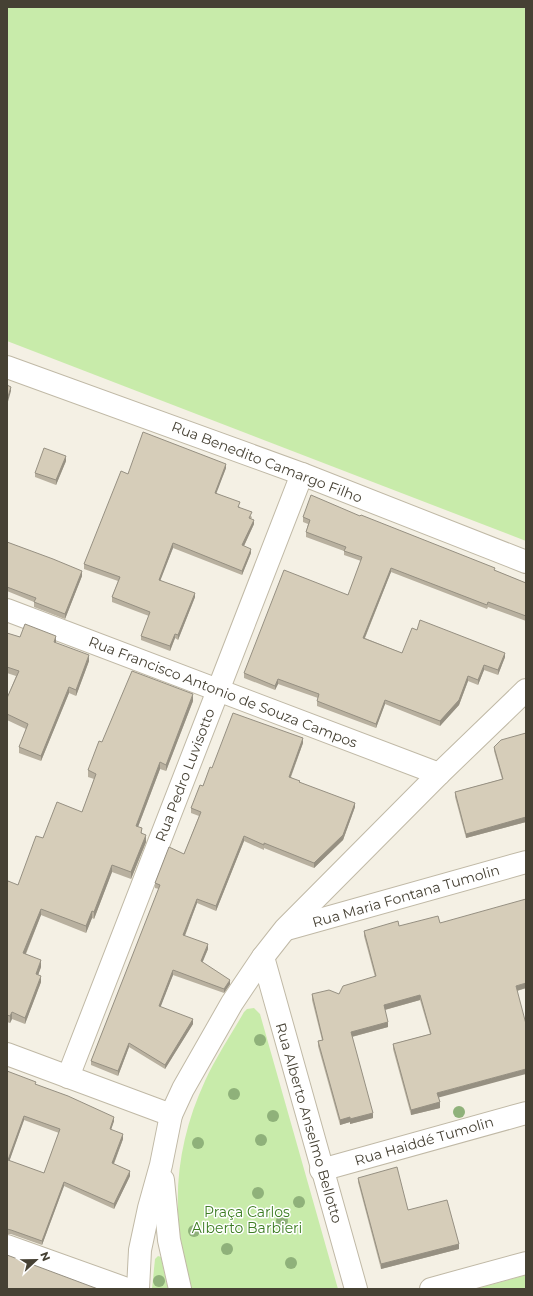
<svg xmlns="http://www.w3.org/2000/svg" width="533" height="1296" font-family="Montserrat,sans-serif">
  <rect width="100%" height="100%" fill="#f4f0e4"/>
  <!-- green -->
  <g fill="#c8ebaa">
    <polygon points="7,7 526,7 526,541 7,341"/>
    <path d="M254,1008L260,1014L338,1289H191C187,1268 181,1248 179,1226C174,1176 184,1126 205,1081C216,1057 231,1035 244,1012L247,1009Z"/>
    <polygon points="158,1256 161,1257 168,1289 152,1289 155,1259"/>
    <polygon points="526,1275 526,1289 475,1289"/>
  </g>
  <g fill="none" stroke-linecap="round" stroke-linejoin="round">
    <defs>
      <g id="minor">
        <polyline points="7,367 302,474 526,562"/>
        <polyline points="7,610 439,774"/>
        <polyline points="287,929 526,862"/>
        <polyline points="263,957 356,1289"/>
        <polyline points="7,1054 171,1115"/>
        <polyline points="68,1077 302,474"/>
        <polyline points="321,1170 526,1113"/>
        <polyline points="163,1180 169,1240 180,1289"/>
        <polyline points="7,1246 127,1289"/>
        <polyline points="138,1289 140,1250 149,1208 161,1165 171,1115 183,1089 232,1003 263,957 285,929 439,774 526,690"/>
        <polyline points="431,1289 526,1263"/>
      </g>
    </defs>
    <!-- minor casing -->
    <use href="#minor" stroke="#c0b9a6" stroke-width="24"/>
    <!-- minor -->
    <use href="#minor" stroke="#fff" stroke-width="22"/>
  </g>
  <!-- trees -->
  <g fill="#8fb17a">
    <circle cx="260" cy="1040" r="6"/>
    <circle cx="234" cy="1094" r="6"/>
    <circle cx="459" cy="1112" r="6"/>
    <circle cx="273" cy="1116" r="6"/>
    <circle cx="261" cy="1140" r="6"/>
    <circle cx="198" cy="1143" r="6"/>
    <circle cx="258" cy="1193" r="6"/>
    <circle cx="299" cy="1202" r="6"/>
    <circle cx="282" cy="1221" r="6"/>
    <circle cx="194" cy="1231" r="6"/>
    <circle cx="227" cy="1249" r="6"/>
    <circle cx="291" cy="1263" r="6"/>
    <circle cx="159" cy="1281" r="6"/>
  </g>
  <!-- wall -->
  <g fill="#b8b09f" fill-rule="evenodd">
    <polygon points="66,461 56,485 35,477 35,473"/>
    <polygon points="226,468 216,493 240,507 240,508 252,517 251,519 254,524 244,546 251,553 242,575 173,548 160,580 195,597 178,640 175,638 170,651 141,640 141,636 149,616 112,602 112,597 118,581 84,569 84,564 128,474"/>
    <polygon points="360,516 526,583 526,621 488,607 487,609 391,572 365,638 402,653 417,630 505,657 498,675 484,670 478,685 468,681 459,705 440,726 385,704 376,728 317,706 317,701 318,698 278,684 275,690 244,678 244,673 348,595 361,561 344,555 344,551 306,537 306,532 308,524 303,522 303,517"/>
    <polygon points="7,542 82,576 65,619 34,607 34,602 7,591"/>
    <polygon points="7,633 20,637 56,642 56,643 89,661 76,696 69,693 41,761 19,753 19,747 26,729 7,720 7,698 16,676 7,673"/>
    <polygon points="193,701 166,771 160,769 138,827 142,833 146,842 131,879 112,872 94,919 92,918 86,933 41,915 26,954 41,967 38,975 41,982 25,1024 12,1019 10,1023 7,1022 7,884 18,885 43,838 82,812 94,779 88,777 88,770 102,742"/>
    <polygon points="526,733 526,822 466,838 455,797 455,792 502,779 494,751 494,747"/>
    <polygon points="303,743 291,777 300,783 355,807 343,840 314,868 264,848 264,850 244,841 216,911 197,903 185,936 208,949 202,962 230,984 224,993 173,975 160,1007 193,1024 165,1069 129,1047 118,1076 91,1065 91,1061 159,889 155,888 155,883 184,854 199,816 191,813 191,808 212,768"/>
    <polygon points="440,923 526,988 517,991 439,1097 440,1108 411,1115 393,1049 393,1044 430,1034 420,1000 385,1010 388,1027 352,1037 373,1118 350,1124 350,1122 340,1125 318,1046 318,1041 322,1040 312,1000 312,994 339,994 375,977 364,936 364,931 399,926"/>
    <path d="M7,1071L114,1121L111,1129L123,1139L114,1164L130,1176L114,1209L64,1186L42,1245L11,1234H7ZM24,1120L59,1133L44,1173L9,1161Z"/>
    <polygon points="358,1178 408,1210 459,1249 381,1269 358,1182"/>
  </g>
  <!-- shaded-wall -->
  <g fill="#969082">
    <polygon points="11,387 11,391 7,405 7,400"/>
    <polygon points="66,456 66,461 56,485 56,480"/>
    <polygon points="226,464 226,468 215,497 215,493"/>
    <polygon points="254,520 254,524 242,550 242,545"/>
    <polygon points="173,543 173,548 159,584 159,580"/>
    <polygon points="251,549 251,553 242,575 242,571"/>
    <polygon points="391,568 391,572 363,642 363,638"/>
    <polygon points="82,571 82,576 65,619 65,614"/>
    <polygon points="195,593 195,597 178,640 178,635"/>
    <polygon points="175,634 175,638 170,651 170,646"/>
    <polygon points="56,636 56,642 54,648 54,642"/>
    <polygon points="505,653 505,657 498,675 498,670"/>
    <polygon points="89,655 89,661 76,696 76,690"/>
    <polygon points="484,665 484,670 478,685 478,680"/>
    <polygon points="468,676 468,681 459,705 440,726 440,721"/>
    <polygon points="278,679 278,684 275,690 275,686"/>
    <polygon points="69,687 69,693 41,761 41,756"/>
    <polygon points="193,694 193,701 166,771 166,765"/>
    <polygon points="385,700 385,704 376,728 376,724"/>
    <polygon points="303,738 303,743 289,781 289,777"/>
    <polygon points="160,762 160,769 136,832 136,826"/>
    <polygon points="355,803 355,807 343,840 314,868 314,863"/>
    <polygon points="526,817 526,822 466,838 466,834"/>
    <polygon points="146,835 146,842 131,879 131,872"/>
    <polygon points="244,836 244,841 216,911 216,906"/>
    <polygon points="112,865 112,872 94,919 94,912"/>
    <polygon points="197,899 197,903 183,940 183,935"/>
    <polygon points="41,909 41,915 23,960 23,953"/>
    <polygon points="92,911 92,918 86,933 86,926"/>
    <polygon points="208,944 208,949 201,966 201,961"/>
    <polygon points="41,960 41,967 36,981 36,974"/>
    <polygon points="173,970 173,975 159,1011 159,1006"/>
    <polygon points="41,976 41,982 25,1024 25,1018"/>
    <polygon points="230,980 230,984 224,993 224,989"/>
    <polygon points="526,983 526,988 516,991 516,986"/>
    <polygon points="420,995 420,1000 384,1010 384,1005"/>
    <polygon points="12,1012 12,1019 10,1023 10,1016"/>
    <polygon points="193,1019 193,1024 165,1069 165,1065"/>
    <polygon points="388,1022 388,1027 351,1037 351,1032"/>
    <polygon points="129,1043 129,1047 118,1076 118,1071"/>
    <polygon points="526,1069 526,1074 437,1098 437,1093"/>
    <polygon points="440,1102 440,1108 411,1115 411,1110"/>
    <polygon points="373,1113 373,1118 350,1124 350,1119"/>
    <polygon points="24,1116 24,1120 8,1165 8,1160"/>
    <polygon points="114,1117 114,1121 110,1133 110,1129"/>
    <polygon points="350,1117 350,1122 340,1125 340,1120"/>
    <polygon points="123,1134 123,1139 112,1168 112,1163"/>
    <polygon points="130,1171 130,1176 114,1209 114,1204"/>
    <polygon points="64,1182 64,1186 42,1245 42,1241"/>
    <polygon points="459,1244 459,1249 381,1269 381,1264"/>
  </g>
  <!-- building -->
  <g fill="#d6cdb9" stroke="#969082" fill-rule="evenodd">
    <polygon points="7,385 11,387 7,400"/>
    <polygon points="143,432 226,464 215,493 240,502 238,507 252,512 249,518 254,520 242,545 251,549 242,571 173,543 159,580 195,593 178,635 175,634 170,646 141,636 150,612 112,597 120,577 84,564 121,471 128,474"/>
    <polygon points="44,448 66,456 56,480 35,473"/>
    <polygon points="311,495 360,516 361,515 495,568 494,570 526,583 526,616 488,602 487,605 391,568 363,638 402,653 412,628 417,630 420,620 505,653 498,670 484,665 478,680 468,676 459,700 440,721 385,700 376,724 317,701 319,694 278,679 275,686 244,673 284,570 348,595 362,557 344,551 346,547 306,532 310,520 303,517"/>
    <polygon points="7,542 53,559 82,571 65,614 34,602 36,598 7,587"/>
    <polygon points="25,624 56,636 54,642 89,655 76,690 69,687 41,756 19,747 28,724 7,714 7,698 19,671 7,667 7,633 20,637"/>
    <polygon points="132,671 193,694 166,765 160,762 136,826 142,828 141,833 146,835 131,872 112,865 94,912 92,911 86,926 41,909 23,953 41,960 36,974 41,976 25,1018 12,1012 10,1016 7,1015 7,884 8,881 18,885 36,836 43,838 57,802 82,812 96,774 88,770 99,741 102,742"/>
    <polygon points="233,713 303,738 289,777 300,781 299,782 355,803 343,835 314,863 264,843 264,845 244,836 216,906 197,899 183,935 208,944 201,961 230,980 224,989 173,970 159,1006 193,1019 165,1065 129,1043 118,1071 91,1061 160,885 155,883 169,847 184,854 201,812 191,808 200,785 203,786 210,767 212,768"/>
    <polygon points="526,733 526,817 466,834 455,792 503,779 494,747 501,740"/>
    <polygon points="526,899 526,983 516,986 526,1024 526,1069 437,1093 440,1102 411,1110 393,1044 431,1034 420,995 384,1005 388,1022 351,1032 373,1113 350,1119 350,1117 340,1120 318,1041 323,1040 312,994 329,990 339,994 343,986 376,976 364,931 398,921 399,926 438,916 440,923"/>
    <path d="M7,1071L36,1082L35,1084L68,1096L114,1117L110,1129L123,1134L112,1163L130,1171L114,1204L64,1182L42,1241L11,1230L7,1229ZM24,1116L60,1129L44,1173L8,1160Z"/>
    <polygon points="397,1167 408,1210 447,1200 459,1244 381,1264 358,1178"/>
    <polygon points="7,1255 98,1289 7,1289"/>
  </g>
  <g text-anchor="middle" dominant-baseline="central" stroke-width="3" stroke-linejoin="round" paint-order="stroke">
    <!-- street labels -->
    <g font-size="14" fill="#464134" stroke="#fff">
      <text transform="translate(267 462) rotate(21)">Rua Benedito Camargo Filho</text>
      <text transform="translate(223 692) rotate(21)">Rua Francisco Antonio de Souza Campos</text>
      <text transform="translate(185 775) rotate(-69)">Rua Pedro Luvisotto</text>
      <text transform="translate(406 896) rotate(-16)">Rua Maria Fontana Tumolin</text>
      <text transform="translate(309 1123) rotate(74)">Rua Alberto Anselmo Bellotto</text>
      <text transform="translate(424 1141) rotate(-16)">Rua Haiddé Tumolin</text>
    </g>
    <!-- park labels -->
    <g font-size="14" fill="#3d7d23" stroke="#fff">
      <text x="247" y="1212">Praça Carlos<tspan x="247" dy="16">Alberto Barbieri</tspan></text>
    </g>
  </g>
  <!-- border -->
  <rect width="533" height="1296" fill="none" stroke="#464134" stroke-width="16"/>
  <!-- north arrow -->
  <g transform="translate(36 1260) rotate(68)" stroke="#ffffff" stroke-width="3" paint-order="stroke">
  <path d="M0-3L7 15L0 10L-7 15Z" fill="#464134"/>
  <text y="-6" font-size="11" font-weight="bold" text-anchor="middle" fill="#464134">N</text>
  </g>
</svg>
